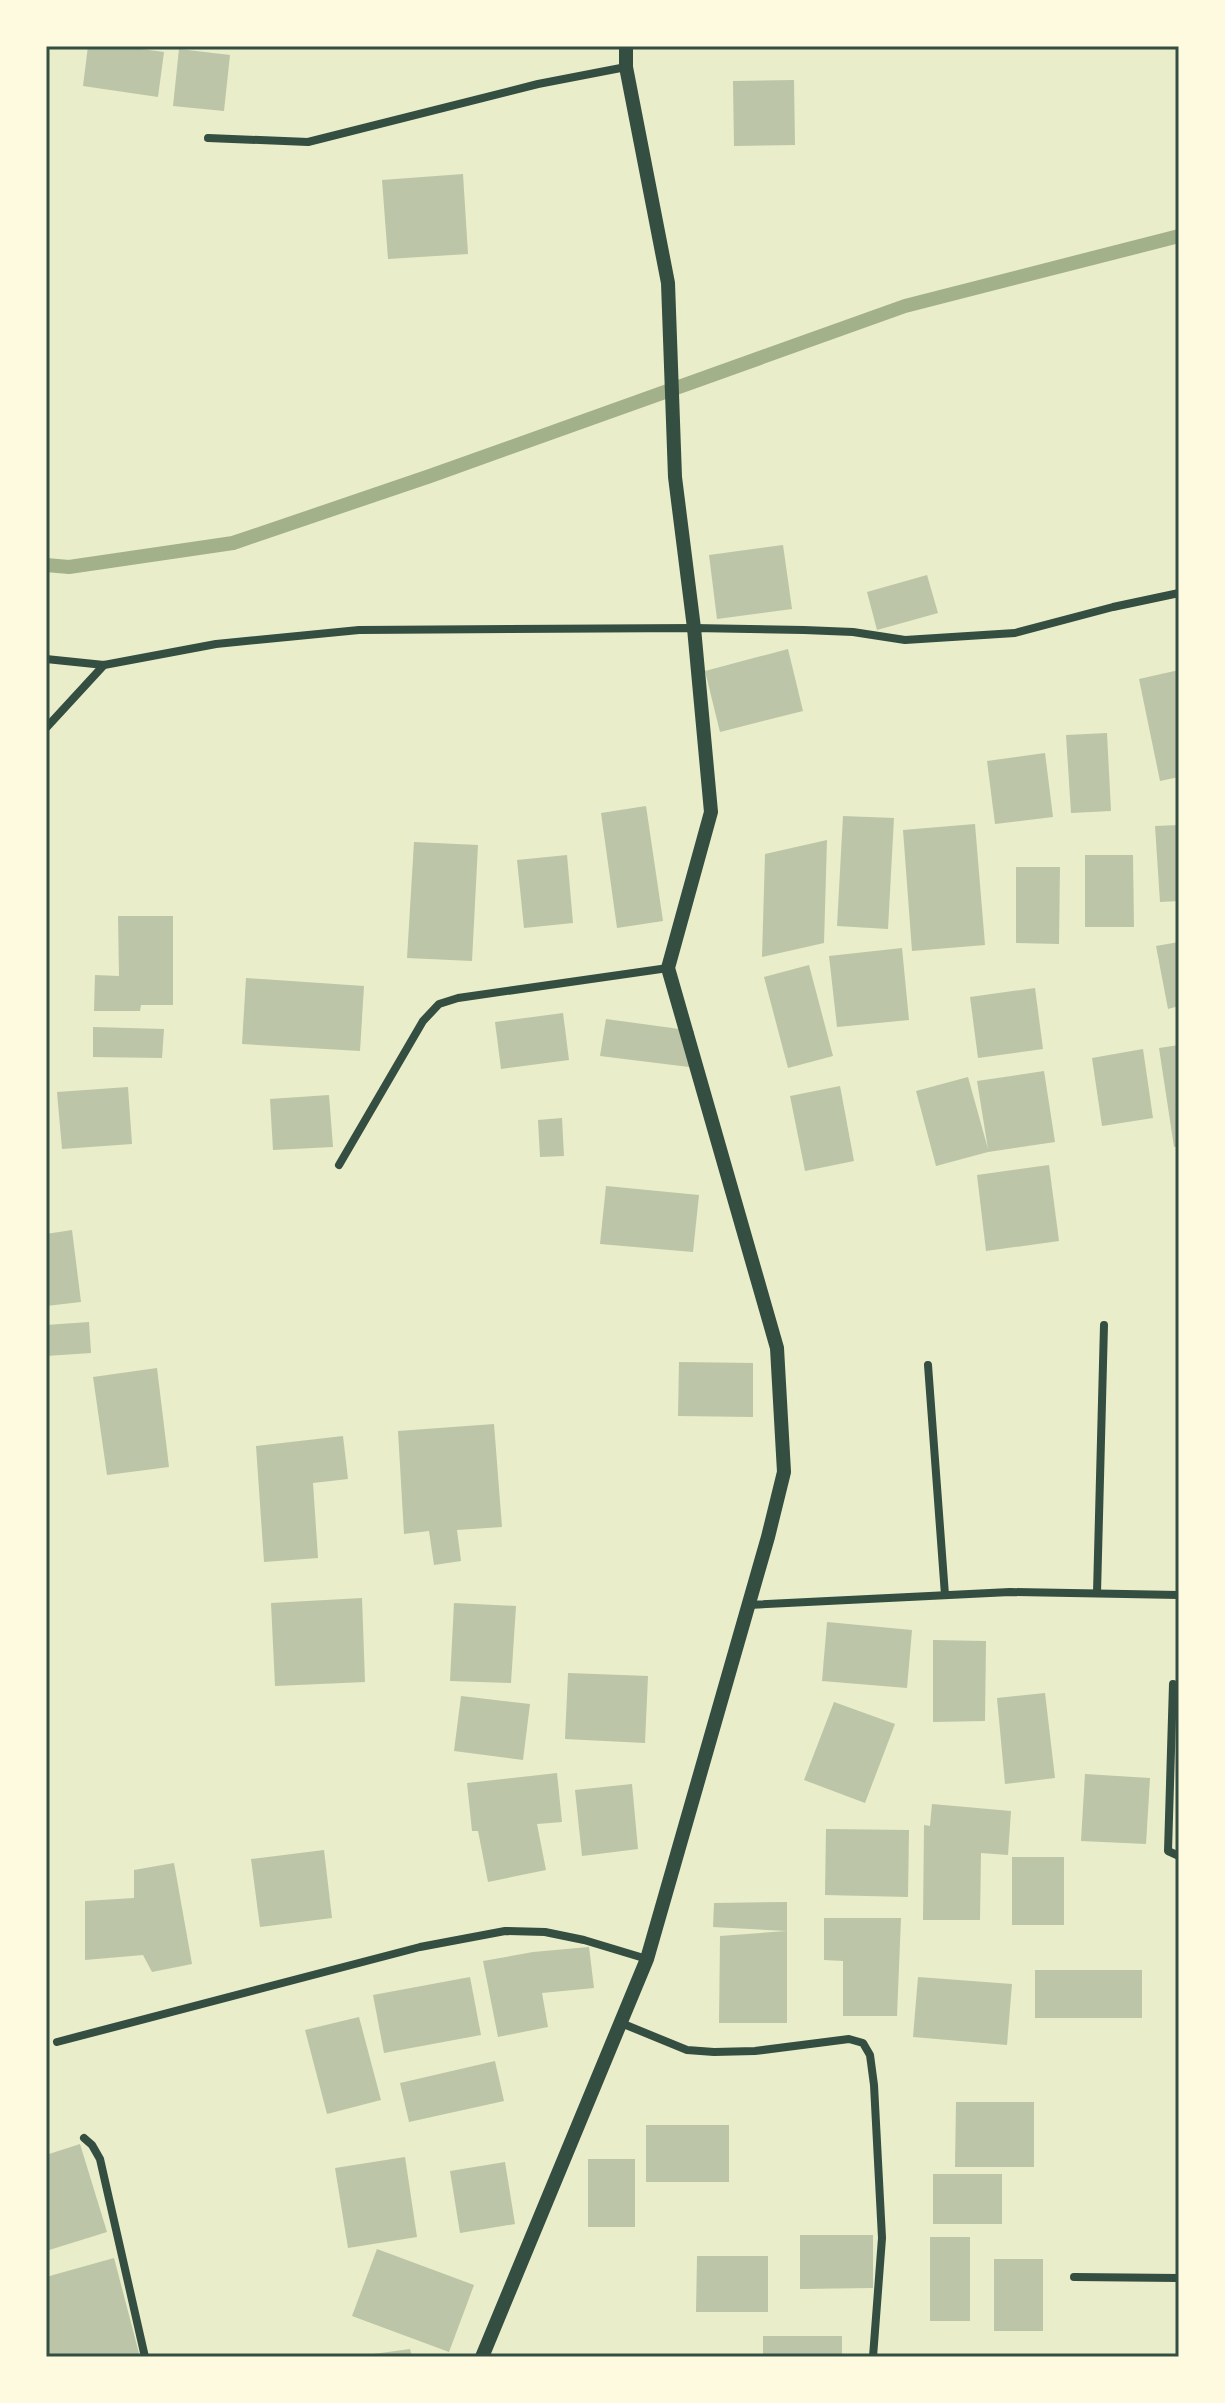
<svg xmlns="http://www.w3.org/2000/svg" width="1225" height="2403" font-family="Overpass,sans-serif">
  <rect width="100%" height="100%" fill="#e9edc9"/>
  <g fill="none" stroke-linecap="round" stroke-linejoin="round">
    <!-- stream -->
    <polyline stroke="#a3b18a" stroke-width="14" points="46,565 69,567 233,543 430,476 905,306 1179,236"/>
  </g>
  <!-- building -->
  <g fill="#bcc5a7">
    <polygon points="88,46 119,46 164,52 158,97 83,86"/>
    <polygon points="179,49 230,55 224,111 173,106"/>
    <polygon points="794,80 795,145 734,146 733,81"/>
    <polygon points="463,174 468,254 388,259 382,180"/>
    <polygon points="783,545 792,609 717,619 709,555"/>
    <polygon points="927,575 938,613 877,630 867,592"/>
    <polygon points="788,649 803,711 720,732 705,671"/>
    <polygon points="1179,670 1179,777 1160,781 1139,679"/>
    <polygon points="1107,733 1111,811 1071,813 1066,735"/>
    <polygon points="1045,753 1053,817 995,824 987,761"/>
    <polygon points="646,806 663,921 617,928 601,813"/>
    <polygon points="843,816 894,818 888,929 837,926"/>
    <polygon points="975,824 985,945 912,951 903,830"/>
    <polygon points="1179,825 1179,901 1160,902 1155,826"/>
    <polygon points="827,840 824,943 762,957 765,854"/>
    <polygon points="414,842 478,845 472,961 407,958"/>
    <polygon points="567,855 573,923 524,928 517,860"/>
    <polygon points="1085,855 1133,855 1134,927 1085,927"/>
    <polygon points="1016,867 1060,867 1059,944 1016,943"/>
    <polygon points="118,916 173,916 173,1005 141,1005 140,1011 94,1011 95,975 119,976"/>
    <polygon points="1179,942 1179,1006 1168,1009 1156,946"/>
    <polygon points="902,948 909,1020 837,1027 829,956"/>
    <polygon points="809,965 833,1056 788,1068 764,977"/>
    <polygon points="246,978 364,986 360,1051 242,1044"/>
    <polygon points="1035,988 1043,1049 978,1058 970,997"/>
    <polygon points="563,1013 569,1060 501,1069 495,1022"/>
    <polygon points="606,1019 694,1031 689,1067 600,1056"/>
    <polygon points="93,1027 164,1029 162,1058 93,1057"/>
    <polygon points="1179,1045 1179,1146 1174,1147 1159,1048"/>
    <polygon points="1143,1049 1153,1118 1102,1126 1092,1058"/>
    <polygon points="1044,1071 1055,1142 988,1152 936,1166 916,1091 968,1077 988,1149 977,1081"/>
    <polygon points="840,1086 854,1161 805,1171 790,1096"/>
    <polygon points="128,1087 132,1144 62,1149 57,1092"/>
    <polygon points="329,1095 333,1147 273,1150 270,1099"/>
    <polygon points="562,1118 564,1156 540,1157 538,1120"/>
    <polygon points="1049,1165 1059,1241 986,1251 977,1175"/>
    <polygon points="606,1186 699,1195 693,1252 600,1244"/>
    <polygon points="72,1230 81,1302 46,1306 46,1234"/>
    <polygon points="89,1322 91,1353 46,1356 46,1325"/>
    <polygon points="679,1362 753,1363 753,1417 678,1416"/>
    <polygon points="157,1368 169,1467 107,1475 93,1377"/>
    <polygon points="494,1424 502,1527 457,1530 461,1561 434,1565 429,1531 404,1534 398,1431"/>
    <polygon points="343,1436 348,1479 313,1483 318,1558 264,1562 256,1446"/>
    <polygon points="362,1598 365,1682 275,1686 271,1603"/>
    <polygon points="454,1603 516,1606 511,1683 450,1681"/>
    <polygon points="827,1622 912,1630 907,1688 822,1681"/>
    <polygon points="933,1640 986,1641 985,1721 933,1722"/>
    <polygon points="568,1673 648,1676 645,1743 565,1739"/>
    <polygon points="1045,1693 1055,1778 1005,1784 997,1698"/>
    <polygon points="461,1696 530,1704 523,1760 454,1751"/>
    <polygon points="834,1702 895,1724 865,1803 804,1780"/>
    <polygon points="557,1773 562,1822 537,1824 546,1870 488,1882 478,1831 472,1831 467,1783"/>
    <polygon points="1085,1774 1150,1778 1146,1844 1081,1841"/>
    <polygon points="632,1784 638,1849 582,1856 575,1790"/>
    <polygon points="932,1804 1011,1811 1008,1855 981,1853 980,1920 923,1920 924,1825 930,1826"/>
    <polygon points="826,1829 909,1830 908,1897 825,1895"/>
    <polygon points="324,1850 332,1918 260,1927 251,1859"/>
    <rect x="1012" y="1857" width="52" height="68"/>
    <polygon points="174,1863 192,1964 152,1972 143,1955 85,1960 85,1901 134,1898 134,1870"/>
    <polygon points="787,1902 787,1931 713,1927 714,1903"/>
    <polygon points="824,1918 901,1918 897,2016 843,2016 843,1961 824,1960"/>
    <polygon points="787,1931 787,2023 719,2023 720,1936"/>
    <polygon points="589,1947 594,1988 542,1993 548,2027 498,2037 483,1961 533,1952"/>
    <rect x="1035" y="1970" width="107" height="48"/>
    <polygon points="470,1977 481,2035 384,2053 373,1995"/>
    <polygon points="918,1977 1012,1984 1007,2045 913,2037"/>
    <polygon points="359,2017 381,2100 327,2114 305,2030"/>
    <polygon points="495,2061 504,2101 409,2122 400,2083"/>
    <polygon points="956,2102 1034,2102 1034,2167 955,2167"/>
    <rect x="646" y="2125" width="83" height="57"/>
    <polygon points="80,2144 107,2232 46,2251 46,2155"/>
    <polygon points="405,2157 417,2237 348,2248 335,2168"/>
    <rect x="588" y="2159" width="47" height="68"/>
    <polygon points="505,2162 515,2224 460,2233 450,2171"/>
    <rect x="933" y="2174" width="69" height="50"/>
    <polygon points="800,2235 873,2235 873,2288 800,2289"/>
    <rect x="930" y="2237" width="40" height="84"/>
    <polygon points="377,2249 474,2285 449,2352 352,2316"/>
    <polygon points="697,2256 768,2256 768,2312 696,2312"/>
    <polygon points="114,2258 140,2357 46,2357 46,2277"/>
    <rect x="994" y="2259" width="49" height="72"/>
    <rect x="763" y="2336" width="79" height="21"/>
    <polygon points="410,2349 412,2357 366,2357 366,2355"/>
  </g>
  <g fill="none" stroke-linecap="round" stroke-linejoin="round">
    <!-- minor -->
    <g stroke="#344e41" stroke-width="8">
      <polyline points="208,138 308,142 538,84 626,67"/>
      <polyline points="46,659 104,665 216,644 359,630 694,628 804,630 853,632 905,640 1015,633 1113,607 1179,593"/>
      <polyline points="46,728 104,665"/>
      <polyline points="339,1165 423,1021 439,1004 458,998 668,968"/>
      <polyline points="928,1365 945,1595"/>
      <polyline points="1097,1593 1104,1325"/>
      <polyline points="748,1605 1010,1592 1179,1595"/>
      <polyline points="1173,1684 1168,1851 1179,1856"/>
      <polyline points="621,2023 687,2050 714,2052 755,2051 849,2039 863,2043 870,2055 874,2085 882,2238 873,2357"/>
      <polyline points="57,2042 420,1947 505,1931 545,1932 584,1940 647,1959"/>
      <polyline points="84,2138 92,2145 100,2159 145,2357"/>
      <polyline points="1074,2277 1179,2278"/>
    </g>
    <!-- tertiary -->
    <polyline stroke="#344e41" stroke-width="14" points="482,2357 647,1959 768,1537 784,1472 777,1348 668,968 711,812 694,628 675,477 668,283 626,67 626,46"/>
  </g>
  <!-- border -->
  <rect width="1225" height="2403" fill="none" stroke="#fefae0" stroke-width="96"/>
  <rect x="48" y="48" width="1129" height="2307" fill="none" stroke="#344e41" stroke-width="3"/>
</svg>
